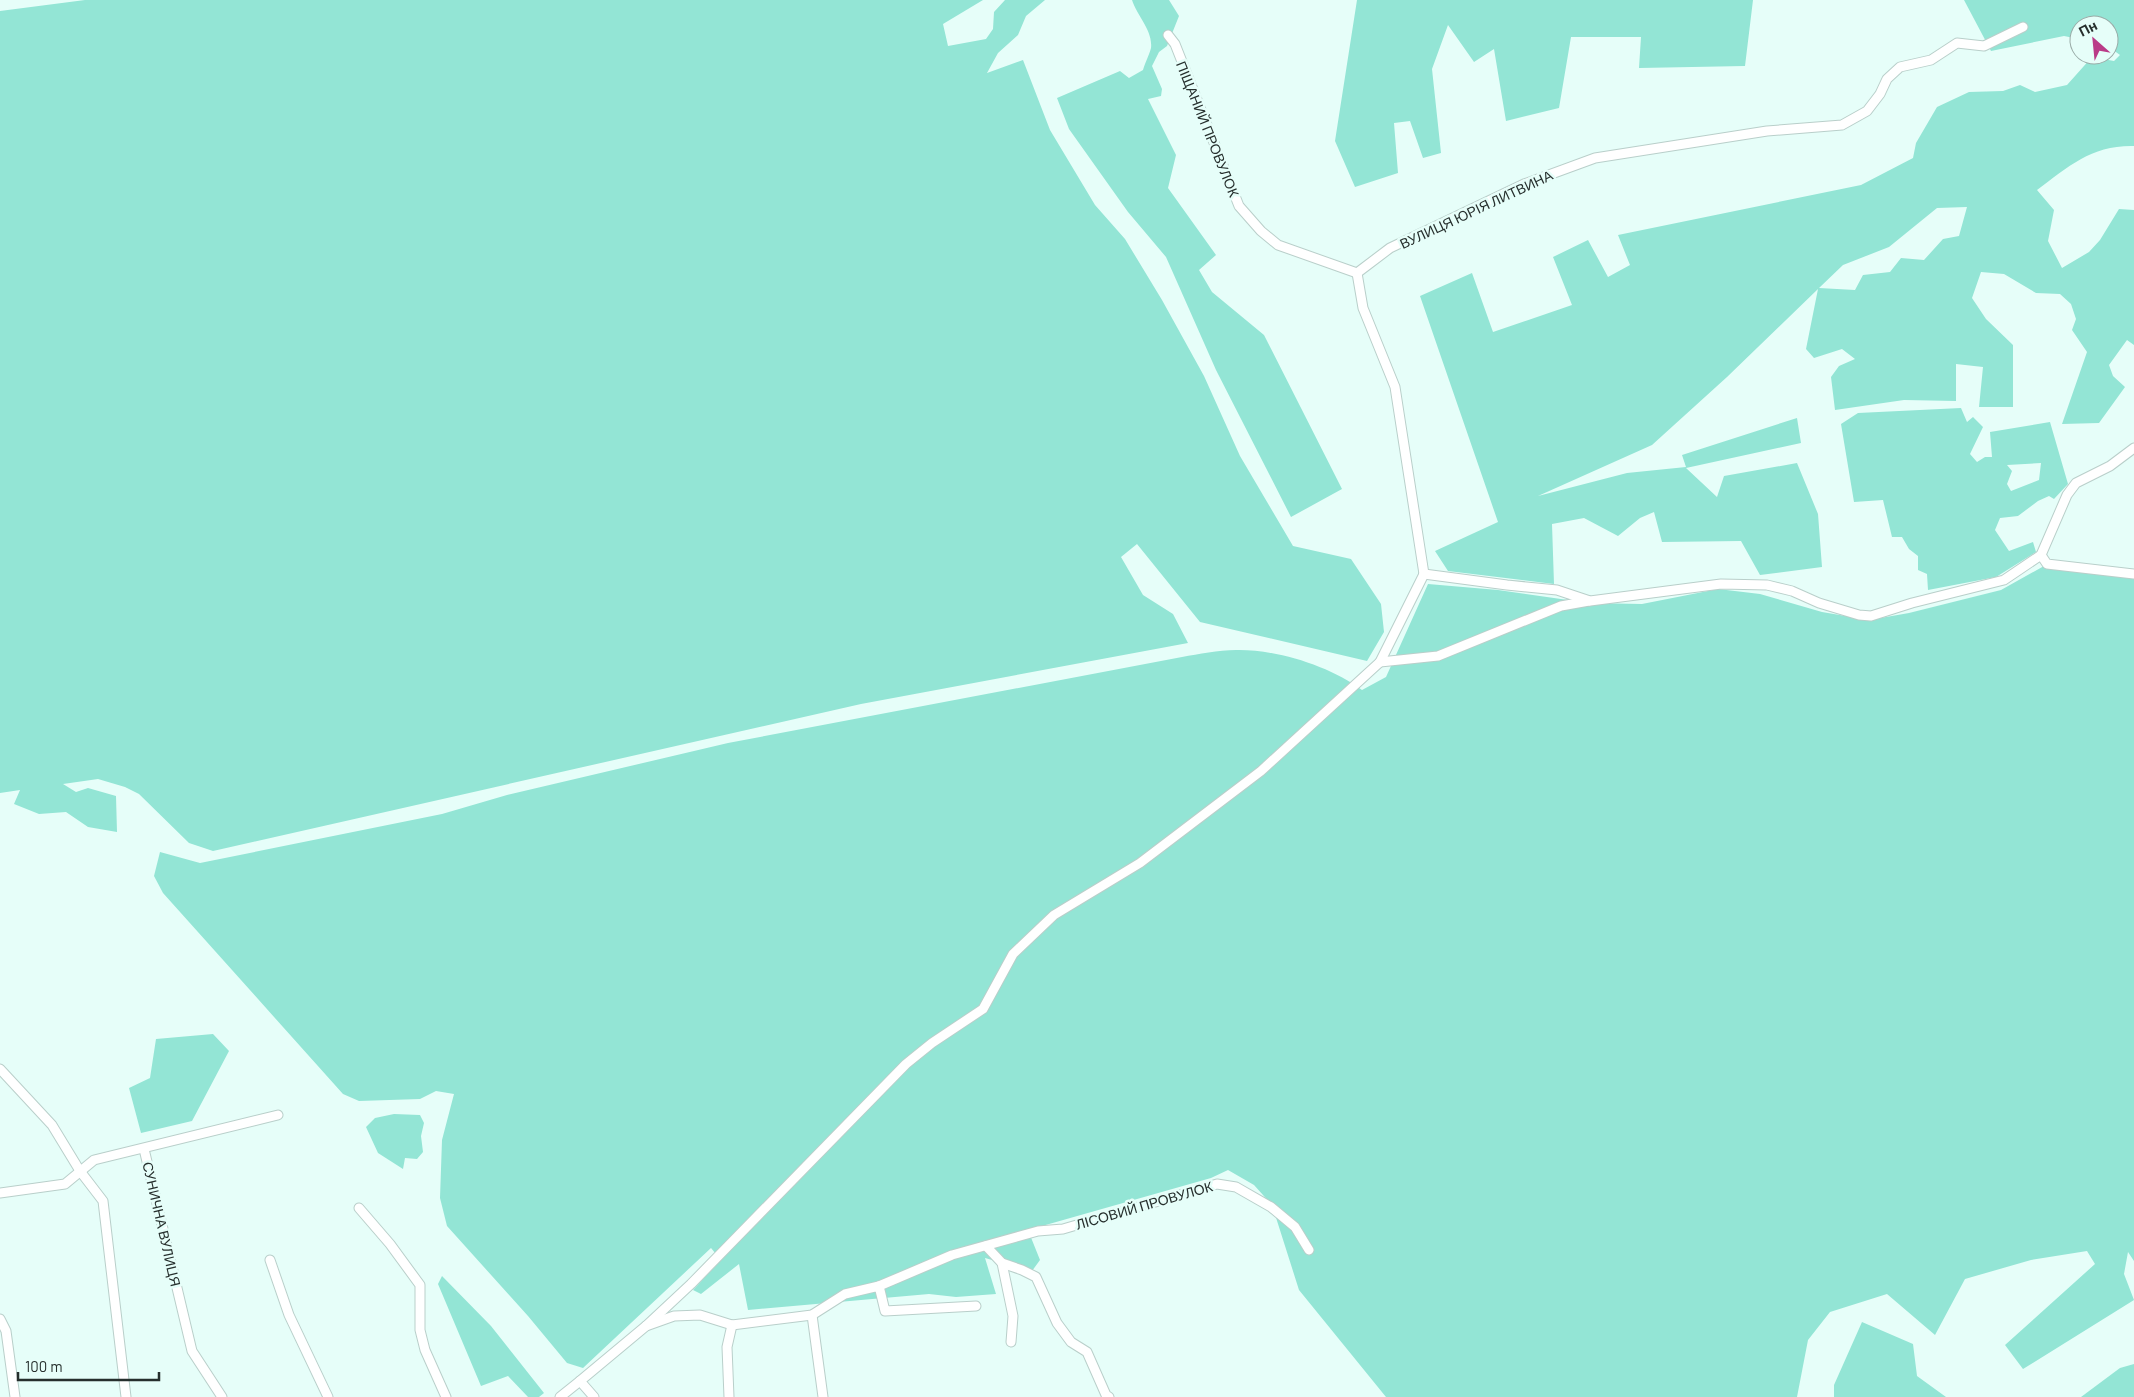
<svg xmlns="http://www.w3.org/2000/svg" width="2134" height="1397" font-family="Barlow,sans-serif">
  <rect width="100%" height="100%" fill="#e6fef9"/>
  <!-- green -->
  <g fill="#93e5d5" fill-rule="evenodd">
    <polygon points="85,0 983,0 943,24 948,46 986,39 993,29 994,12 1005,0 1045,0 1026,16 1018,35 998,53 987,73 1023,60 1050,130 1095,205 1125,239 1162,300 1204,376 1240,456 1293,546 1351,559 1381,604 1384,632 1367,661 1200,622 1137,544 1121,557 1143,595 1173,614 1188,643 861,704 213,851 189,843 139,794 125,787 98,779 63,784 76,792 88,788 116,796 117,832 88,827 66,812 39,814 14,804 20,790 0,793 0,11"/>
    <path d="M1132,0H1169L1179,16L1167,46L1159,52L1152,66L1162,89L1161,96L1148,99L1176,155L1168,188L1216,255L1199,270L1212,292L1264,335L1342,489L1291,517L1216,370L1166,257L1128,212L1069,129L1057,98L1120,71L1129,78L1143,70C1145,63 1150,53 1151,48C1153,30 1137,16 1132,0Z"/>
    <polygon points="1357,0 1753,0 1745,66 1639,68 1641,37 1571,37 1559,108 1506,121 1494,49 1474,62 1448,25 1432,69 1441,153 1423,158 1410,121 1394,123 1398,173 1355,187 1335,141"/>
    <path d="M1964,0H2134V146C2092,145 2069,166 2037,190L2054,210L2048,241L2062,268L2089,252L2100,240L2119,209L2134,210V345L2127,340L2109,365L2113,376L2125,387L2099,423L2062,424L2087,352L2072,330L2076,319L2071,304L2060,294L2036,293L2004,274L1981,272L1972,298L1986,319L2013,345V407H1979L1983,367L1956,364V401L1904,400L1835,410L1831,377L1839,366L1855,359L1842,349L1814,358L1806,349L1818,289L1727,377L1652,445L1538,496L1627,473L1686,467L1682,455L1797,418L1801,443L1686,468L1717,497L1724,476L1797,463L1818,514L1822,567L1760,575L1741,541L1662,542L1654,512L1640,518L1618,536L1584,518L1552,524L1554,584L1448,571L1435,551L1498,522L1420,296L1472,273L1493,332L1572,305L1553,257L1588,240L1608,277L1630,265L1618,235L1861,185L1913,158L1916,143L1937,107L1969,92L2003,91L2020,85L2035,92L2067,85L2092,57L2114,61L2120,55L2109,47V25H2079V39L2064,36L1991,51ZM1967,207L1959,236L1943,239L1924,260L1901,258L1890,272L1863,275L1855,290L1819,288L1843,265L1889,247L1937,208Z"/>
    <path d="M1961,408L1967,422L1973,417L1983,427L1970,454L1977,462L1985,457H1992L1990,432L2050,422L2068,484L2054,499L2049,496L2038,501L2018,516L2000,518L1995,530L2009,551L2033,542L2036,552L1996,577L1928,590L1927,574L1918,570V556L1909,549L1902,537H1892L1883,500L1854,502L1841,424L1858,413ZM2041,463L2039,480L2011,491L2007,484L2012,471L2007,465Z"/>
    <path d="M2044,566L2134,577V1261L2128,1252L2124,1274L2134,1300L2023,1369L2005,1345L2095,1264L2087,1251L2031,1260L1965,1279L1935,1335L1887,1294L1830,1312L1808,1340L1797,1397H1386L1299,1290L1272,1205L1254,1185L1228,1170L1211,1178L1028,1230L1040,1260L1032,1271L985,1258L996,1294L956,1297L929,1294L748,1310L739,1264L701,1294L693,1290L721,1260L711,1248L583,1368L567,1363L528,1316L447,1226L440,1198L442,1140L454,1094L436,1091L420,1099L359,1101L343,1094L163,893L154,876L160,852L200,863L442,814L507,795L728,743L1182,657C1199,654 1218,650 1236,650C1276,649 1330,666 1362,690L1386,677L1428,584L1498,590L1589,603L1642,604L1718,589L1760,594L1822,612L1869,620L1909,613L2001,590Z"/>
    <polygon points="213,1034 229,1051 192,1121 141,1133 129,1088 150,1078 156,1039"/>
    <polygon points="394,1114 420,1115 424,1123 421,1136 423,1152 417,1159 405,1158 403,1169 378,1153 366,1127 375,1118"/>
    <polygon points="442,1276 491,1326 544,1393 539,1397 528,1397 508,1376 481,1386 438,1284"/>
    <polygon points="1862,1322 1913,1344 1917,1376 1946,1397 1834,1397 1834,1385"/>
    <polygon points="2134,1364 2134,1397 2081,1397 2120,1368"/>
  </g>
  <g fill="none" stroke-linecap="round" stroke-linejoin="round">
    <defs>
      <g id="minor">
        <polyline points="1168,35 1175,44 1239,206 1261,231 1278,245 1357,273"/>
        <polyline points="2041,555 2067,495 2076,483 2110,466 2134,448"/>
        <polyline points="1424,574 1395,387 1363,308 1357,273 1390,248 1524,184 1595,158 1767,131 1842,125 1867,111 1880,94 1887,79 1900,67 1931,60 1957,43 1984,46 2023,27"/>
        <polyline points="1424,574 1507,585 1557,590 1590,601 1721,584 1767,585 1792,591 1819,603 1859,615 1871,616 1912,603 2004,580 2041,555 2047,564 2134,574"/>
        <polyline points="1380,662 1438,656 1561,606 1589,601"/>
        <polyline points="0,1069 52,1125 80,1171 103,1201 126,1397"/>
        <polyline points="144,1149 192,1351 222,1397"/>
        <polyline points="0,1193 65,1184 94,1160 278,1115"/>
        <polyline points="359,1208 390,1244 420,1285 420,1330 425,1350 446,1397"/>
        <polyline points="986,1246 1002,1263 1022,1270 1036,1277 1057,1323 1071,1342 1087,1352 1106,1395 1109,1397"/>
        <polyline points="270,1260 289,1315 328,1397"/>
        <polyline points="1002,1263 1013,1316 1011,1342"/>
        <polyline points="879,1286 952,1255 1038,1231 1063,1229 1217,1184 1236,1187 1271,1207 1295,1227 1309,1250"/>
        <polyline points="812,1315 823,1397"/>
        <polyline points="0,1319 6,1331 15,1397"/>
        <polyline points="646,1326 691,1284 906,1064 932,1043 983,1009 1013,954 1054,915 1140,863 1261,771 1380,662 1424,574"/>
        <polyline points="560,1397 580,1381"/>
        <polyline points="594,1397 580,1381 646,1326 674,1316 700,1315 732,1325 812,1315 845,1294 879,1286 885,1311 976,1306"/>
        <polyline points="729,1397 727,1347 732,1325"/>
      </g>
    </defs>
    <!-- minor casing -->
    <use href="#minor" stroke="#b9cfca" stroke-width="11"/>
    <!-- minor -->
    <use href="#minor" stroke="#fff" stroke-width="9"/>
  </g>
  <g text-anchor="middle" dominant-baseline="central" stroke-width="5" stroke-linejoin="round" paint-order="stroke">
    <!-- street labels -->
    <g font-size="14" fill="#262f2d" stroke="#e6fef9">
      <text transform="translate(1208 129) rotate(68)">ПІЩАНИЙ ПРОВУЛОК</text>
      <text transform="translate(1476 209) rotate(-25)">ВУЛИЦЯ ЮРІЯ ЛИТВИНА</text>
      <text transform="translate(1144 1205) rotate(-16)">ЛІСОВИЙ ПРОВУЛОК</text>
      <text transform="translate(162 1224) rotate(77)">СУНИЧНА ВУЛИЦЯ</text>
    </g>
  </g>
  <!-- north arrow -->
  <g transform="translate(2094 40) rotate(333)"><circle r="24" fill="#e6fef9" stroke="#99aba7"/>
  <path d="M0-4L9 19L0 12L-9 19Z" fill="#ba3b88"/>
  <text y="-8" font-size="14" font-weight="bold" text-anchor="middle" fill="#262f2d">Пн</text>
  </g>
  <!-- scale -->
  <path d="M18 1372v8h141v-8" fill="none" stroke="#262f2d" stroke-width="2.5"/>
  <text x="25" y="1372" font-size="15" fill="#262f2d" stroke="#e6fef9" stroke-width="4" paint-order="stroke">100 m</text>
</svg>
